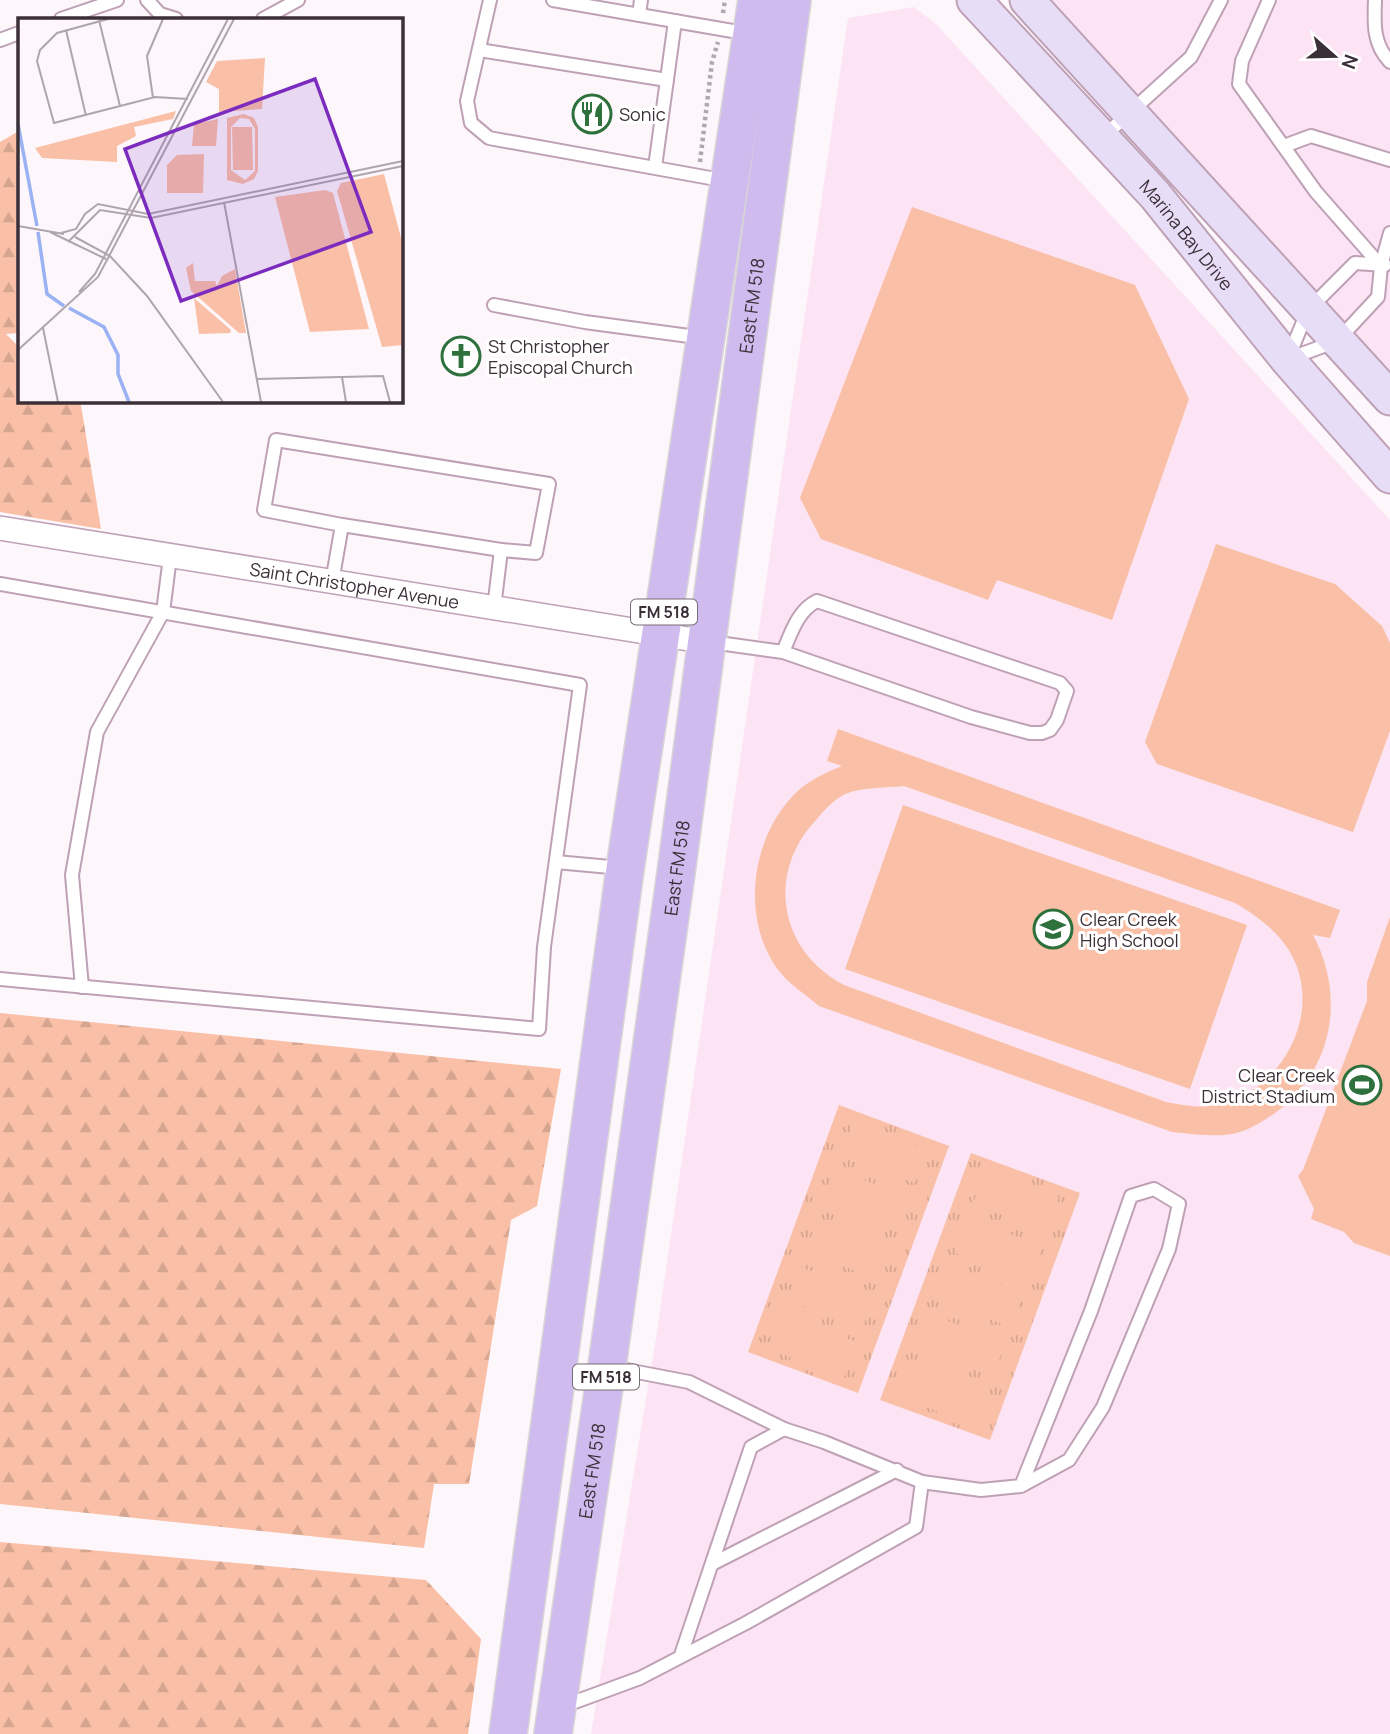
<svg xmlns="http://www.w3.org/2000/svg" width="1390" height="1734" font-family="Manrope,sans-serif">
  <defs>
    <pattern id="forest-firs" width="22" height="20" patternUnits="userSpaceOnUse" patternTransform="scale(1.75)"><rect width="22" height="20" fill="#f9c0a7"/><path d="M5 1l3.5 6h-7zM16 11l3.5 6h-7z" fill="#d6a590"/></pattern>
    <pattern id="park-tufts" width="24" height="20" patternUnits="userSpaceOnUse" patternTransform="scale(1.75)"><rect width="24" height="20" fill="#f9c0a7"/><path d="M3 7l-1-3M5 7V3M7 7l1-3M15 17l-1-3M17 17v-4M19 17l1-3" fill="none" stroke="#d6a590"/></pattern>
  </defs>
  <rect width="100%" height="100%" fill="#fdf6fb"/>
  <!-- built -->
  <g fill="#fce4f5">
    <polygon points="1052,0 1390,0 1390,375 1061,18"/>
    <polygon points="914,7 936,24 1390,520 1390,1734 591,1734 656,1338 848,18"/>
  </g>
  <!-- forest -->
  <g fill="url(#forest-firs)">
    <polygon points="19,131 19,333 6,334 19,347 19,401 77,401 81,405 101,529 0,512 0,142"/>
    <polygon points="0,1013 561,1069 537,1206 511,1220 469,1484 434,1484 424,1548 0,1504"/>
    <polygon points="0,1542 426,1580 481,1639 468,1734 0,1734"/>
  </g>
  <!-- park -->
  <g fill="url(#park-tufts)">
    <polygon points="839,1105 949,1146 858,1393 748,1352"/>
    <polygon points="971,1153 1080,1193 990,1440 880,1400"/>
  </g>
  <!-- garden -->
  <g fill="#f9c0a7" fill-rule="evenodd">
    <polygon points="912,207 1135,285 1189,399 1112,620 997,580 988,600 821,539 800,498"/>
    <polygon points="1216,544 1335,584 1382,626 1390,643 1390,731 1353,832 1157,764 1145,742"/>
    <path d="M838,729L1340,910L1330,938L1313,935C1346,996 1333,1071 1275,1113C1262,1122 1248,1131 1232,1134C1213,1137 1192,1134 1172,1132L819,1006C806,995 789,984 779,971C739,919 751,832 800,789C812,779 827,772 842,766L827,761ZM904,786L1235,903C1261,918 1287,938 1297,967C1319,1028 1272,1100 1208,1106C1195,1108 1179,1104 1166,1102L844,985C778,950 766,872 817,819C824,810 835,799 845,794C863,787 886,788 904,786Z"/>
    <polygon points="903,805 1247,925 1190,1089 845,969"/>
    <polygon points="1390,917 1390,1256 1354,1243 1344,1232 1311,1219 1314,1209 1298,1176 1303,1170 1367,1001 1367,982"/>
    <polygon points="853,1122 928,1149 915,1183 841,1156"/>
    <polygon points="835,1170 910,1197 897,1231 823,1204"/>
    <polygon points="985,1170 1059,1197 1047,1231 973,1204"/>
    <polygon points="818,1218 892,1245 879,1279 805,1252"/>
    <polygon points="967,1218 1042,1246 1029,1280 955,1253"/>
    <polygon points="949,1266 1023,1293 1011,1327 937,1300"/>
    <polygon points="800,1267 875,1294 862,1328 788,1301"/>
    <polygon points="782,1315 857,1342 844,1377 770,1350"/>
    <polygon points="931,1315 1006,1342 993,1376 919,1349"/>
    <polygon points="914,1363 988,1390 976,1425 901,1398"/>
  </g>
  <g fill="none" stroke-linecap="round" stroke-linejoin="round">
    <defs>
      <g id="lane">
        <polyline points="147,0 160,14 176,19"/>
        <polyline points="490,0 467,101 471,123 489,138 727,181"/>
        <polyline points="553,0 750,34"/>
        <polyline points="1269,0 1242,61 1239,84 1316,192 1381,266"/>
        <path d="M1375,0C1374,24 1373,44 1390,62"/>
        <polyline points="639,15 641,0"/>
        <polyline points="61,19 117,0"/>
        <polyline points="263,19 298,0"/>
        <polyline points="0,40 19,33"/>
        <polyline points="479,50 667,80"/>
        <polyline points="1103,137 1191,57 1221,0"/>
        <polyline points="1284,146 1311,136 1390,160"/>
        <polyline points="655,167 675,21"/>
        <polyline points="494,305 585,322 704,338"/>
        <polyline points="1289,356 1308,310 1355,263 1385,265"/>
        <polyline points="1291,358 1337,341 1378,297 1381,266 1390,233"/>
        <polyline points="342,525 501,550"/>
        <polyline points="332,582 342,525 264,510 276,440 549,484 536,553 501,550 494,608"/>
        <polyline points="0,584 580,685 544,947 539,1029 0,979"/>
        <path d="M711,642L783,652L971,717L1030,733H1042L1050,730L1057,720L1067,691L1060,683L817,601C798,610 791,633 783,652"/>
        <polyline points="556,862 621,868"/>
        <polyline points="82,987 72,875 97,732 163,612 170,557"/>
        <polyline points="611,1367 689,1382 784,1429"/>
        <polyline points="922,1482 981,1490 1021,1486 1069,1460 1103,1407 1169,1249 1179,1204 1154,1189 1131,1196 1091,1311 1021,1486"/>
        <polyline points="712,1564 897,1470"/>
        <polyline points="561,1707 640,1678 746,1623 916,1527 922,1482 824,1442 784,1429 751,1447 681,1655"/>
      </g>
      <g id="street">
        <path id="s1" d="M0,528L707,642"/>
      </g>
      <g id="secondary">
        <path id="s2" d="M974,0L1155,195L1287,359L1390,476"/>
        <polyline points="1027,0 1390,398"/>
      </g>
      <g id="primary">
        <polyline points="508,1734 625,869 757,0"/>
        <path id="s3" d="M553,1734L607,1366L676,873L792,0"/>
      </g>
    </defs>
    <!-- lane casing -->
    <use href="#lane" stroke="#bfa1b6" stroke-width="16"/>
    <!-- street casing -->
    <use href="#street" stroke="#bfa1b6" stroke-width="26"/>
    <!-- secondary casing -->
    <use href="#secondary" stroke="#bfa1b6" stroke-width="37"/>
    <!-- primary casing -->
    <use href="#primary" stroke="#d8d5d7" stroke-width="40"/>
    <!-- path -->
    <g stroke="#b1a8af" stroke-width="4.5" stroke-dasharray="3.5 3.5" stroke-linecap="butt">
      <polyline points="723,13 725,0"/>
      <polyline points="700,162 712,62 718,42"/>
    </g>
    <!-- lane -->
    <use href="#lane" stroke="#fff" stroke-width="12"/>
    <!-- street -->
    <use href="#street" stroke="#fff" stroke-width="23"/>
    <!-- secondary -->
    <use href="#secondary" stroke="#e8ddf6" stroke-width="33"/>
    <!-- primary -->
    <use href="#primary" stroke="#d0bbee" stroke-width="37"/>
  </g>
  <!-- icons -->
  <defs>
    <symbol id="restaurant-ring" viewBox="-11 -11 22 22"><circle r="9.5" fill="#fff" stroke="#2e713c" stroke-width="1.5"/><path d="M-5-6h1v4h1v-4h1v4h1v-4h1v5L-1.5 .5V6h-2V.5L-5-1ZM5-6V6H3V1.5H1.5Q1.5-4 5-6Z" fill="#2e713c"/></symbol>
    <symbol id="church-ring" viewBox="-11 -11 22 22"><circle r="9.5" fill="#fff" stroke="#2e713c" stroke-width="1.5"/><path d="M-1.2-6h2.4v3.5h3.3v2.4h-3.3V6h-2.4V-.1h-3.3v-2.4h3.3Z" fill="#2e713c"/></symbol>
    <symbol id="school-ring" viewBox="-11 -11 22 22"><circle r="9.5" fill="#fff" stroke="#2e713c" stroke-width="1.5"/><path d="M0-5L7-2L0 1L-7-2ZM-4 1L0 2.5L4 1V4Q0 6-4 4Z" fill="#2e713c"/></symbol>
    <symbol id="stadium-ring" viewBox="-11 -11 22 22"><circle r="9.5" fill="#fff" stroke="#2e713c" stroke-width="1.5"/><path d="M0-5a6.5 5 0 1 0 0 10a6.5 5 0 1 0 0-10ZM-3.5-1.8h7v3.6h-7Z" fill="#2e713c"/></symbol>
  </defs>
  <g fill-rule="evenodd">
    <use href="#restaurant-ring" x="570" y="92" width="44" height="44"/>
    <use href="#church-ring" x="439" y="334" width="44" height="44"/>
    <use href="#school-ring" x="1031" y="907" width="44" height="44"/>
    <use href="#stadium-ring" x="1340" y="1063" width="44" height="44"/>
  </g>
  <g text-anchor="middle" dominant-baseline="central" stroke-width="6" stroke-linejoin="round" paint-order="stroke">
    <!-- shield labels -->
    <g fill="#fff" stroke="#766d74" stroke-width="2">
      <rect x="631" y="599.5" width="66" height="25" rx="5"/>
      <rect x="573" y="1364.5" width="66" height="25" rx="5"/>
    </g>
    <g font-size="16" font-weight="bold" fill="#3b2f38">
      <text x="664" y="612">FM 518</text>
      <text x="606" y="1377">FM 518</text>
    </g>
    <!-- poi labels -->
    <g font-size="18" fill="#3b2f38" stroke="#fff" text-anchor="start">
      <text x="619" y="114">Sonic</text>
      <text x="488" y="346">St Christopher<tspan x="488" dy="21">Episcopal Church</tspan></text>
      <text x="1080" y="919">Clear Creek<tspan x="1080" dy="21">High School</tspan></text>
      <text x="1335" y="1075" text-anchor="end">Clear Creek<tspan x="1335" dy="21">District Stadium</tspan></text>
    </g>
    <!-- street labels -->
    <g font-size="18" fill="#3b2f38" stroke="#fff">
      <text stroke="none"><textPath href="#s2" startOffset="317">Marina Bay Drive</textPath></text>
      <text stroke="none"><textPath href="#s3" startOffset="1442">East FM 518</textPath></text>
      <text stroke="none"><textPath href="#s1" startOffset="359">Saint Christopher Avenue</textPath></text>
      <text stroke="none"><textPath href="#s3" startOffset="875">East FM 518</textPath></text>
      <text stroke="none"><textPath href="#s3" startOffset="266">East FM 518</textPath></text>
    </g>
  </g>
  <!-- overview -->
  <g transform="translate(18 18)">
    <rect width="385" height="385" fill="#fdf6fb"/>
    <path d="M158,93L155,101L116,109L118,118L99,128V144L24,140L17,130Z" fill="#f9c0a7"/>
    <path d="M366,156L385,227V327L364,329L319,173L323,165ZM307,172L315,175L351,311L292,314L257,179ZM175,245L177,263H197L199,268L204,258L217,251L228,315H221L173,273L168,250ZM176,280L213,312L212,315L181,316Z" fill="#f9c0a7"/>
    <path d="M247,40L244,91L201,94V71L188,64L199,43ZM226,96L236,100L240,109V153L236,161L225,166L209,162V100ZM222,100L231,101L237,111V153L227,162L213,152V109ZM200,101L198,128H174L176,106ZM214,109H234L235,152H215ZM186,136L185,175H149V147L159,137Z" fill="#f9c0a7" fill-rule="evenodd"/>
    <path fill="none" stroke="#9ab2f3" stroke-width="3.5" d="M0,106L19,208M20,214L29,276L46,288M51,290L86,309L100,337V356L111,384"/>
    <path fill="none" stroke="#afa6ad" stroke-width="2" d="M90,1L39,15L22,32L19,43L36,105L137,79L170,81M81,2L102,88M48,12L68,98M135,80L129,38L145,1M206,184L243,384M0,208L46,216M32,214L88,241M43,215L58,211L67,196L80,186L130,196L385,143M57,219L92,238L129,278L205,384M50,224L82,192L133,200L385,148M61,274L77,256L210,1M25,310L40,384M0,332L80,259L216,1M324,359L328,384M239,361L365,358L372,384"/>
    <path fill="#7b2cbf" fill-opacity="0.15" stroke="#7b2cbf" stroke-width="3.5" d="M297,61L353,214L163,283L107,131Z"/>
    <rect width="385" height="385" fill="none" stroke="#3b2f38" stroke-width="3.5"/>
  </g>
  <!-- north arrow -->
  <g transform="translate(1334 56) rotate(110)" stroke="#ffffff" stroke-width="5" paint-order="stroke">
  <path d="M0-5L12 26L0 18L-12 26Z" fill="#3b2f38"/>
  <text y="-10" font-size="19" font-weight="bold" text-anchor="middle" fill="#3b2f38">N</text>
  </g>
</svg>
